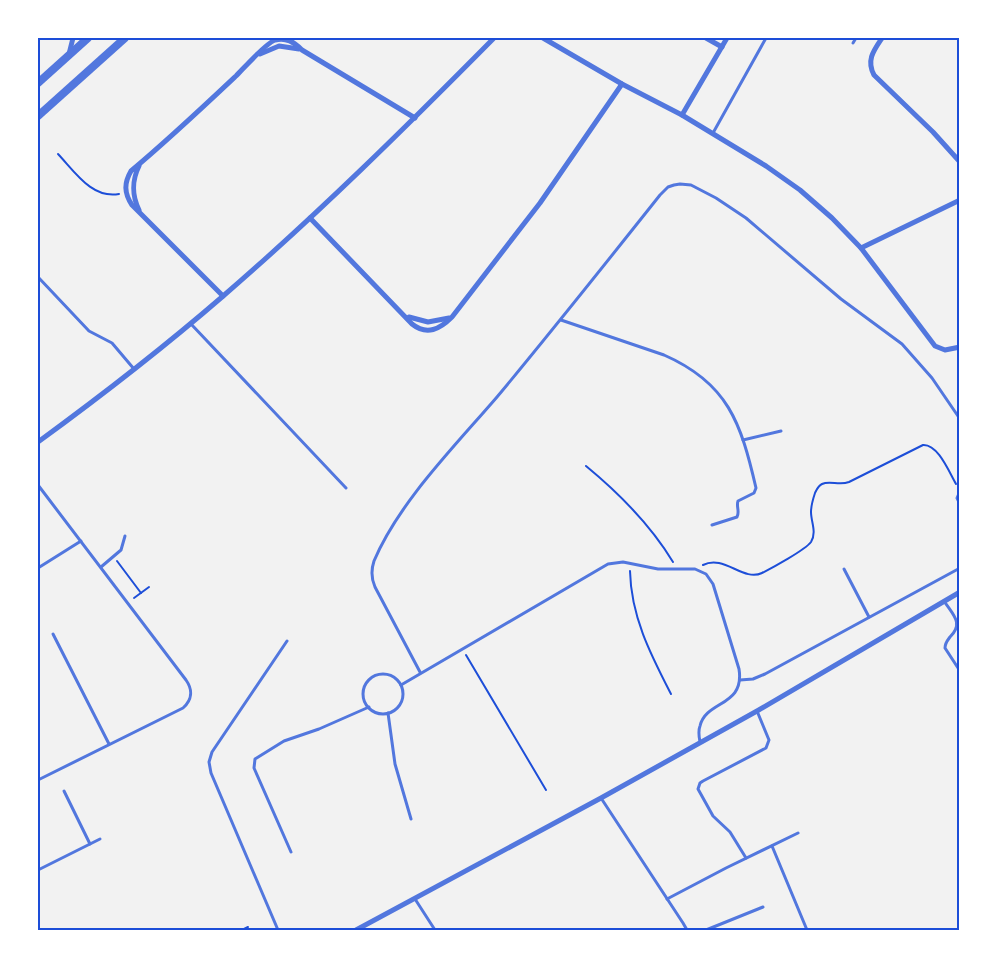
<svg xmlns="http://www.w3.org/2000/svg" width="997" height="968" font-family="Overpass,sans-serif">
  <rect width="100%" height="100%" fill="#f2f2f2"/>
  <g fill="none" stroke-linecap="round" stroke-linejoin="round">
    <!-- path -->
    <g stroke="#1d4ed8" stroke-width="2">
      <path d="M58,154C75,172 92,199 119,194"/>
      <path d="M586,466C620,494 650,524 673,562"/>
      <polyline points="117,561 141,593"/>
      <path d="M703,565C724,554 743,582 762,573C772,568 805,550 811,542C817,532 811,522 811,512C811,505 813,499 815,493C817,489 818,486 822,484C830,480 839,486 849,482L923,445C938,444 949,472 956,484"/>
      <path d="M630,571C631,617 651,655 671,694"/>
      <polyline points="134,598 149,587"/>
      <polyline points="466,655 546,790"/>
      <polyline points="242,930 248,927"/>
    </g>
    <!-- service -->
    <g stroke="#5277de" stroke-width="3">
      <polyline points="853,43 856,38"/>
      <polyline points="713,133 766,38"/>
      <polyline points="38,277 89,331 112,343 134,369"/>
      <path d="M561,320L664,355C728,383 741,423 756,488L754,493L738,501C736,506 740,512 737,517L712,525"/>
      <polyline points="191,324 346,488"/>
      <polyline points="743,440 781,431"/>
      <path d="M38,485L186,680C193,690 192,700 183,708L38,780"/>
      <polyline points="960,491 957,498 960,504"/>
      <polyline points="101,567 121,550 125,536"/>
      <polyline points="38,568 81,541"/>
      <polyline points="844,569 869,617"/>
      <path d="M944,601C953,615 964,623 950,637C947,641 945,643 945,648L960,671"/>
      <polyline points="53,634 109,744"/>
      <path d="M420,672L375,587C371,578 371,570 374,561C399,502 455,446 497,397C552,331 606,263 660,195L668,187L674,185L680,184L691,185L716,198L746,218L841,299L902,344L932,378L960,419"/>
      <circle cx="383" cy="694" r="20"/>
      <polyline points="740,680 753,679 765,674 960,568"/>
      <path d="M401,685L608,564L623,562L658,569H695L706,574L713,584L739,669C745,707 706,700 700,726C698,731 699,737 700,742"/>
      <polyline points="388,713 395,764 411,819"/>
      <polyline points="64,791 90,844"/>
      <polyline points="601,798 683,923 687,930"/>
      <polyline points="772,846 807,930"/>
      <polyline points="291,852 254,768 255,759 284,741 319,729 369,707"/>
      <polyline points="746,858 730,832 713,816 698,789 700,783 703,781 766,748 769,740 757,711"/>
      <polyline points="38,870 100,839"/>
      <polyline points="415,899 435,930"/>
      <polyline points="667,899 726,868 798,833"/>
      <polyline points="278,930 211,773 209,762 212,752 287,641"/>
      <polyline points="706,930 763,907"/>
    </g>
    <!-- minor -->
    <g stroke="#5277de" stroke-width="5">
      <polyline points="543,38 622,84 682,115 766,166 800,190 832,218 861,248 935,346 945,350 960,347"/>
      <polyline points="706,38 722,47"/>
      <path d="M882,38C874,50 866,60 874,75L933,132L960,162"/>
      <polyline points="69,54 73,38"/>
      <polyline points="260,54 279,46 299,49"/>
      <polyline points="682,115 727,38"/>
      <path d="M139,166C132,180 132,196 139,210"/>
      <path d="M310,218L412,324C427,336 440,329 452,317L540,203L622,84"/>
      <polyline points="861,248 960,200"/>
      <path d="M223,296L132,205C124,193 124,183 131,171C167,141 202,108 236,76C244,68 266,43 275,40C286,37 294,42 302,50L415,118"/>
      <polyline points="409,317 428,322 449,318"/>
      <path d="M38,442C101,396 163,348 222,297C317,215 406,127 494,38"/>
      <polyline points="356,930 601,798 757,711 960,592"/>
    </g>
    <!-- tertiary -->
    <g stroke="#5277de" stroke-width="8">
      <polyline points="38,83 88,38"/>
      <polyline points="38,116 125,38"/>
    </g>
  </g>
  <!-- border -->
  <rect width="997" height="968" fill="none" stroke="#ffffff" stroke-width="78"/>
  <rect x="39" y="39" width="919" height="890" fill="none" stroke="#1d4ed8" stroke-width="2"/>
</svg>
